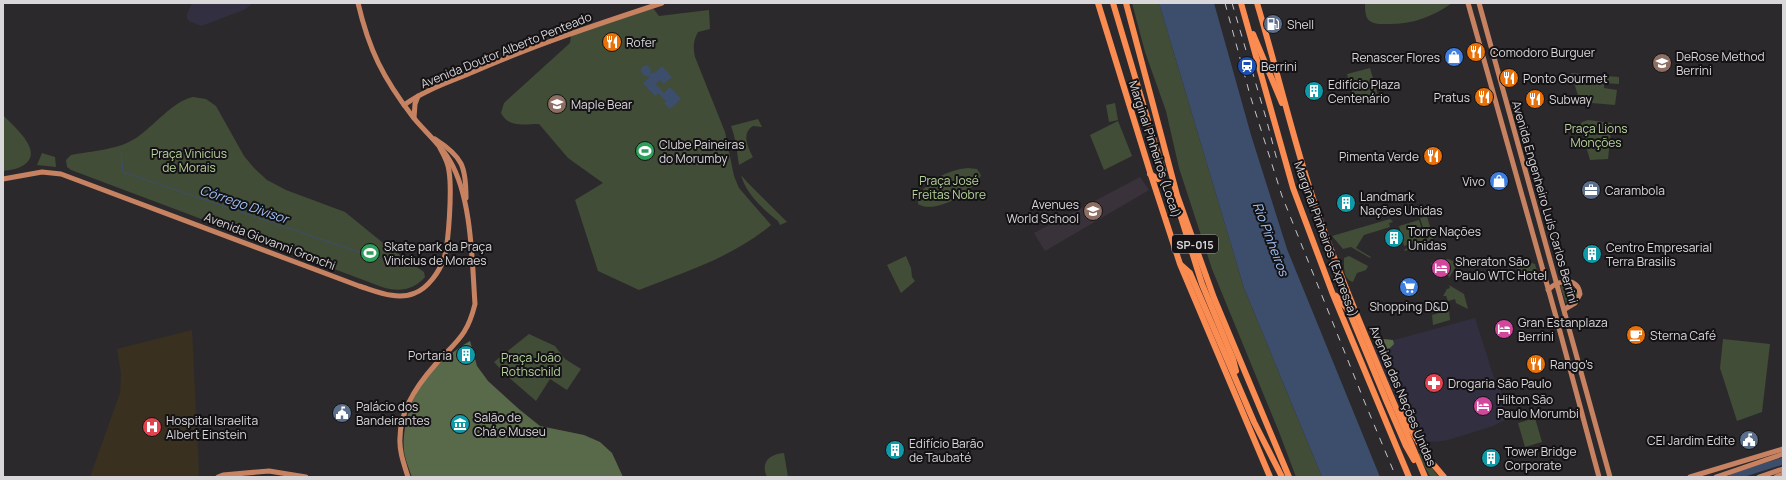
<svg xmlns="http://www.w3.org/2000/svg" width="1786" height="480" font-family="Manrope,sans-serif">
  <rect width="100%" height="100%" fill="#2c292d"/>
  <!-- commercial -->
  <g fill="#322f40">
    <polygon points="192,3 253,3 244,10 201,26 189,21 187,18 187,14"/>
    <polygon points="1475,318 1494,378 1500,387 1507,419 1493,426 1448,440 1435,442 1424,440 1421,443 1394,394 1372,346"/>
  </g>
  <!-- built -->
  <polygon fill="#39323a" points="1140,177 1149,190 1045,251 1034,233"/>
  <!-- medical -->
  <polygon fill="#393020" points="192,330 199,473 198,477 90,477 120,393 121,373 117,349"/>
  <!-- green -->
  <g fill="#414d36">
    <polygon points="1132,3 1159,3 1244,288 1322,477 1296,477 1279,432 1212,269 1179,168 1166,111 1145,52"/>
    <path d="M1365,3H1452C1431,18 1410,25 1384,24C1378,24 1371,24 1367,18C1365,14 1365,8 1365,3Z"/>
    <path d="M653,8L659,16L709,10L710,29L698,32C693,41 693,47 695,57L725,132L734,176L739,188L771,225C733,257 685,272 639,290L598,271L575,200L603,183L568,158L539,124C523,124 509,128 501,113L504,103L570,43L571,35Z"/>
    <polygon points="1370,68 1378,96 1355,103 1347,74"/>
    <polygon points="1571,73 1619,77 1619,84 1604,83 1604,88 1617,90 1615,105 1580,102"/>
    <path d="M193,97L206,99L216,106L244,156L254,168L267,180L286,190L345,212L388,247L424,272L425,277C413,291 398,292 382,287L71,170L67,167L66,160L71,155C92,151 118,150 136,138C153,127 173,101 193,97Z"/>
    <polygon points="1115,103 1118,120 1109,122 1106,105"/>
    <path d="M3,115C13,126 45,151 24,165C18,169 10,170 3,171Z"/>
    <path d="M758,119L762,127L753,126C741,133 748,148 753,157L739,165C737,152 736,139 731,126Z"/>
    <polygon points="1588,120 1612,123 1608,159 1590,160 1580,125 1582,122"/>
    <polygon points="1118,121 1132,156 1104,170 1090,135"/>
    <polygon points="42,153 55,157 56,167 37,165"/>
    <path d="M968,168L977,169L981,175C974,192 935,215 918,204V196C929,180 947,170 968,168Z"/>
    <path d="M741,175L747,182L787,222L780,225L778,221C763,209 746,194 741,175Z"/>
    <polygon points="1427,216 1434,242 1404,251 1405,249 1426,243 1427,240 1420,218"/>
    <polygon points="1390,219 1393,222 1389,223 1390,227 1364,235 1356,248 1371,257 1370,258 1351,247 1343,249 1332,236"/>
    <polygon points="1419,220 1425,240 1404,246 1399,226"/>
    <polygon points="906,256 911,268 912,277 915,281 901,293 887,265"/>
    <path d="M1349,256L1368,266L1366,270L1357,273L1353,282C1343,279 1344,267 1344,258Z"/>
    <polygon points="1448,259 1453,261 1455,268 1449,278 1448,275 1445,276 1442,267 1433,270 1431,263"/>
    <polygon points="1532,263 1535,264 1537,271 1527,272 1523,270 1518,272 1517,267"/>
    <path d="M1564,284C1571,284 1575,287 1578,293L1575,299L1566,303L1560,286Z"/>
    <polygon points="1449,285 1464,294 1468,309 1456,303 1455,299 1448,301 1446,296 1443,296 1447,289 1450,288"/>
    <polygon points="1449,310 1450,320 1433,325 1432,315"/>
    <polygon points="529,334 555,346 565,359 581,369 567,390 550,379 536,401 506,375 494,362"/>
    <polygon points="1723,339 1770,344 1762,412 1737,421 1720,368"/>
    <polygon points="1535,418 1542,442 1525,447 1518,423"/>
    <polygon points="1421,452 1434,471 1439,477 1430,476 1418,455"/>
    <path d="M784,453L788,477H767C760,462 770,454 784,453Z"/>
  </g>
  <!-- forest -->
  <g fill="#596a4a">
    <polygon points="1383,339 1393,340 1394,344 1389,349 1378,351 1375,347"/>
    <path d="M470,341L477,366L488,381L520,410L540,426L584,435L600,442L612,453L623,477H412C409,469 405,459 404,451C403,442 404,432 406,423C414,385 437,361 470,341Z"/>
  </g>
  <!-- water -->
  <g fill="#3c4e6b">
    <polygon points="1159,3 1214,3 1251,135 1287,249 1380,477 1322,477 1244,288"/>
    <polygon points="647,65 651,69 650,74 653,72 654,73 662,66 672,77 664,84 660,80 656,84 664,93 670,87 681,99 670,109 664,103 666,101 658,93 655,96 643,83 650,77 643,75 641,71 642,67"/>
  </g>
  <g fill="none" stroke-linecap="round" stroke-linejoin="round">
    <!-- stream -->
    <polyline stroke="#3c4e6b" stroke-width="1" points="121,152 123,172 379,259"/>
    <!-- river -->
    <polyline stroke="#3c4e6b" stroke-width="7" points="1732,477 1783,461"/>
    <!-- major -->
    <g stroke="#c78361" stroke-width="5">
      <path d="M358,3C369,50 383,78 413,117C425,132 441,145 450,161C472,198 472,262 475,304C467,337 456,341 435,365C418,384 400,411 400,438C399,451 404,464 408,477"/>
      <polyline points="1468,3 1555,313 1599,477"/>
      <polyline points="1479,3 1610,477"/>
      <path d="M404,105C425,90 449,82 473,72C535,45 598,24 662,3"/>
      <polyline points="414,118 415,104 418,96"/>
      <path d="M435,139C463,157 466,167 466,198"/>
      <path d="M3,179L42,172L61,174L359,286C376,291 397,301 415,293C428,288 439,272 444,259C449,241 452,190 449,171C448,162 444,155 440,148"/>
      <path d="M1548,290C1557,280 1578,276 1580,294L1575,303L1565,309"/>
      <polyline points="218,477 223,475 269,471 306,477"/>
      <polyline points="1690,477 1783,449"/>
      <polyline points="1716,477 1783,454"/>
      <polyline points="1759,477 1783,469"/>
      <polyline points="1776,477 1783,474"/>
    </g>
    <!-- highway -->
    <g stroke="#fa8b51" stroke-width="6">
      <polyline points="1098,3 1150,172 1180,264 1270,477"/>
      <polyline points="1113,3 1163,171 1162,176 1158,179 1150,174"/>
      <polyline points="1126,3 1177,195 1214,298 1289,477"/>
      <polyline points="1241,3 1293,188 1332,292 1409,477"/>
      <path d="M1257,3C1281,83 1299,166 1329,244C1358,323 1393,399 1425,477"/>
      <polyline points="1253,34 1282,103"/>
      <polyline points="1180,214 1202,284 1233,359 1236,371"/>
      <polyline points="1181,265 1190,273 1254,422 1282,477"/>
      <polyline points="1336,296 1349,311 1386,400 1406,446 1414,460"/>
      <polyline points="1401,412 1427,457 1444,477"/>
    </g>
    <!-- rail -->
    <g stroke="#c6c4c6" stroke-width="1" stroke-dasharray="7 7" stroke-linecap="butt">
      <polyline points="1225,3 1250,95 1282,196 1365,403 1396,477"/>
      <polyline points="1232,3 1266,118 1277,160"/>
    </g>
  </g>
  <!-- icons -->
  <defs>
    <symbol id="fuel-disc" viewBox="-11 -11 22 22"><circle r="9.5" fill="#5c6f8a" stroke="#141214"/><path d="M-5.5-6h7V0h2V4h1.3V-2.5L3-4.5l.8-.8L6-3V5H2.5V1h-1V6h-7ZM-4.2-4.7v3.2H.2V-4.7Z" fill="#fff"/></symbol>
    <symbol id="restaurant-disc" viewBox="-11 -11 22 22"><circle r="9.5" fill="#e8710a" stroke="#141214"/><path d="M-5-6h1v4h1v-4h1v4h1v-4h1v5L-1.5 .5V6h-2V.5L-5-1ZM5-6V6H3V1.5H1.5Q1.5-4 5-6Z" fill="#fff"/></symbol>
    <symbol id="shop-disc" viewBox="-11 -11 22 22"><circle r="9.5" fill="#3f7fe0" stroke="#141214"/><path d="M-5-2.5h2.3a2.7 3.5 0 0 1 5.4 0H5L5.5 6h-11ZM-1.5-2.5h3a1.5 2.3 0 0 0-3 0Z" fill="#fff"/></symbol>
    <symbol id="university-disc" viewBox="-11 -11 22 22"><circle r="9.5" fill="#8d6e63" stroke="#141214"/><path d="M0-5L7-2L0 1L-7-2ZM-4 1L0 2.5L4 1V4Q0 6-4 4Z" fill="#fff"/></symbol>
    <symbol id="station-disc" viewBox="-11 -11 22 22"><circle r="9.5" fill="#1a4fb4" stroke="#141214"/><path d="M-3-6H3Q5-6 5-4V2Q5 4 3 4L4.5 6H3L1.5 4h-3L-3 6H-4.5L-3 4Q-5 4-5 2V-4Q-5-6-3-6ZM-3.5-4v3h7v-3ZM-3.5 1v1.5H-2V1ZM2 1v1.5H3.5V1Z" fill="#fff"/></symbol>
    <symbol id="building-disc" viewBox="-11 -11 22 22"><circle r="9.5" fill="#0f9aa8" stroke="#141214"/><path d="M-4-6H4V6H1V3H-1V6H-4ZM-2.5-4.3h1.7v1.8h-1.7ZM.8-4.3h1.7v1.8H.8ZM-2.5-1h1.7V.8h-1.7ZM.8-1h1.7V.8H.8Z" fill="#fff"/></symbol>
    <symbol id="school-disc" viewBox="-11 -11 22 22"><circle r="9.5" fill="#8d6e63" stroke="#141214"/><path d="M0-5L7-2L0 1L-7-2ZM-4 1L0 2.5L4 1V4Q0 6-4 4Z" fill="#fff"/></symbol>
    <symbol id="stadium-disc" viewBox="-11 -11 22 22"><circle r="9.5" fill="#2e9e5b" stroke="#141214"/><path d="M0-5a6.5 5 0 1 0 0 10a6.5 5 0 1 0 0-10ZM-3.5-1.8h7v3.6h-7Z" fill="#fff"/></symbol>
    <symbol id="office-disc" viewBox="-11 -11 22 22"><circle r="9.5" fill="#5c6f8a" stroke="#141214"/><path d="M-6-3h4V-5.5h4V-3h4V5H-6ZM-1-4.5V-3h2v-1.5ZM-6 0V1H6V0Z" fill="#fff"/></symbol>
    <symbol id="hotel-disc" viewBox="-11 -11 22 22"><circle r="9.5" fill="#d1479c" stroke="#141214"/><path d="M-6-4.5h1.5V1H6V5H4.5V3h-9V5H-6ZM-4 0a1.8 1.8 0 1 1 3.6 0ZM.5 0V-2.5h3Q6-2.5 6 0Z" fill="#fff"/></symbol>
    <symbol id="supermarket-disc" viewBox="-11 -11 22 22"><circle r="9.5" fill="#3f7fe0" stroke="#141214"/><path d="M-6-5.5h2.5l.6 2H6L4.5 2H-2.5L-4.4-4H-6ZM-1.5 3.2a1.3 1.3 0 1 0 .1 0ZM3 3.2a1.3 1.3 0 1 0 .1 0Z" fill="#fff"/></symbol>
    <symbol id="cafe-disc" viewBox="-11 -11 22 22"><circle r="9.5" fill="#e8710a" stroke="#141214"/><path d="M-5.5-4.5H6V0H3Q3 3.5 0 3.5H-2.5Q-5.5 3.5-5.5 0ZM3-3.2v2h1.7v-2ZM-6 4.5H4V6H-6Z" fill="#fff"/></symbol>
    <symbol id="pharmacy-disc" viewBox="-11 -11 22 22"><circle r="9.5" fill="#e0444e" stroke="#141214"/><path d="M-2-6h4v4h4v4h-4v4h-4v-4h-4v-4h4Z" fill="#fff"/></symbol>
    <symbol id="civic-disc" viewBox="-11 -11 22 22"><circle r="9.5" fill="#5c6f8a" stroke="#141214"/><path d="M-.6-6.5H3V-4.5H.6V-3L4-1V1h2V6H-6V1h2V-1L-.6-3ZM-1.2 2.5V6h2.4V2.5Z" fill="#fff"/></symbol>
    <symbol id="museum-disc" viewBox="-11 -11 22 22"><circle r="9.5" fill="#0f9aa8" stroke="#141214"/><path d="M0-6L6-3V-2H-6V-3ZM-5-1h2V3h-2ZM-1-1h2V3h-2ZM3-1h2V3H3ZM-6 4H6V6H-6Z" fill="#fff"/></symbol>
    <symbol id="hospital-disc" viewBox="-11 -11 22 22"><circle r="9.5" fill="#e0444e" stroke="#141214"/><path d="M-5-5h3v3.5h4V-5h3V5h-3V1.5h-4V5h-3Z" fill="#fff"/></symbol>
  </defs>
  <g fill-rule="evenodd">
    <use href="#fuel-disc" x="1262" y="13" width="22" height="22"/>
    <use href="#restaurant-disc" x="601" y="31" width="22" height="22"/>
    <use href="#restaurant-disc" x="1465" y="41" width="22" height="22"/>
    <use href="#shop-disc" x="1443" y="46" width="22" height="22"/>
    <use href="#university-disc" x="1651" y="52" width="22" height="22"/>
    <use href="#station-disc" x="1236" y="55" width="22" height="22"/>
    <use href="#restaurant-disc" x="1498" y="67" width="22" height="22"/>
    <use href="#building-disc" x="1303" y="80" width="22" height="22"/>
    <use href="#restaurant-disc" x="1473" y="86" width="22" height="22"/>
    <use href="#restaurant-disc" x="1524" y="88" width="22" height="22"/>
    <use href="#school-disc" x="546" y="93" width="22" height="22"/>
    <use href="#stadium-disc" x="634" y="140" width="22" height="22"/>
    <use href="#restaurant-disc" x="1422" y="145" width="22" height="22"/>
    <use href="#shop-disc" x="1488" y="170" width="22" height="22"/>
    <use href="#office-disc" x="1580" y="179" width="22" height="22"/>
    <use href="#building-disc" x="1335" y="192" width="22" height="22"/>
    <use href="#school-disc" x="1082" y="200" width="22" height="22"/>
    <use href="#building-disc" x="1383" y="227" width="22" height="22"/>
    <use href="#stadium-disc" x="359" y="242" width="22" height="22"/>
    <use href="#building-disc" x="1581" y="243" width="22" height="22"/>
    <use href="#hotel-disc" x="1430" y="257" width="22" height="22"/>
    <use href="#supermarket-disc" x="1398" y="276" width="22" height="22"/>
    <use href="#hotel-disc" x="1493" y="318" width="22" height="22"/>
    <use href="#cafe-disc" x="1625" y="324" width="22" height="22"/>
    <use href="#building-disc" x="455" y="344" width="22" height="22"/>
    <use href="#restaurant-disc" x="1525" y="353" width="22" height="22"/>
    <use href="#pharmacy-disc" x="1423" y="372" width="22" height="22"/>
    <use href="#hotel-disc" x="1472" y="395" width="22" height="22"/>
    <use href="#civic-disc" x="331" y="402" width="22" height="22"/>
    <use href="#museum-disc" x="449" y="413" width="22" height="22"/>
    <use href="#hospital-disc" x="141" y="416" width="22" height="22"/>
    <use href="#civic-disc" x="1738" y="429" width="22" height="22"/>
    <use href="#building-disc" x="884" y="439" width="22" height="22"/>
    <use href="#building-disc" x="1480" y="447" width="22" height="22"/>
  </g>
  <g text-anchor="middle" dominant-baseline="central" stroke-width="4" stroke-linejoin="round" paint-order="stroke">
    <!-- shield labels -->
    <rect fill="#141214" stroke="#9e9c9e" stroke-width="1" x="1172" y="235" width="46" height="18" rx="3"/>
    <g font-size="11" font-weight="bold" fill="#d9d7d9">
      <text x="1195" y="244">SP-015</text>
    </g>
    <!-- poi labels -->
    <g font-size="12" fill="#d9d7d9" stroke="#141214" text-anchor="start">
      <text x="1287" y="24">Shell</text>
      <text x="626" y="42">Rofer</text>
      <text x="1490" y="52">Comodoro Burguer</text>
      <text x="1676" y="56">DeRose Method<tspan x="1676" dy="14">Berrini</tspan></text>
      <text x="1440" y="57" text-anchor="end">Renascer Flores</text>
      <text x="1261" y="66">Berrini</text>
      <text x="1523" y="78">Ponto Gourmet</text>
      <text x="1328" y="84">Edifício Plaza<tspan x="1328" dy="14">Centenário</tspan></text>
      <text x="1470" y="97" text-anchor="end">Pratus</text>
      <text x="1549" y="99">Subway</text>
      <text x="571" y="104">Maple Bear</text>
      <text x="659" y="144">Clube Paineiras<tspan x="659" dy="14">do Morumby</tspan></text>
      <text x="1419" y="156" text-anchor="end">Pimenta Verde</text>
      <text x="1485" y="181" text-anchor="end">Vivo</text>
      <text x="1605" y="190">Carambola</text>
      <text x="1360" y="196">Landmark<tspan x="1360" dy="14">Nações Unidas</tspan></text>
      <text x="1079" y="204" text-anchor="end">Avenues<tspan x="1079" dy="14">World School</tspan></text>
      <text x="1408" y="231">Torre Nações<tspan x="1408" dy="14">Unidas</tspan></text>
      <text x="384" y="246">Skate park da Praça<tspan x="384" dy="14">Vinícius de Moraes</tspan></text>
      <text x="1606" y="247">Centro Empresarial<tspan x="1606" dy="14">Terra Brasilis</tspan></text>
      <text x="1455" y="261">Sheraton São<tspan x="1455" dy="14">Paulo WTC Hotel</tspan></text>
      <text x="1409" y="306" text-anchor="middle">Shopping D&amp;D</text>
      <text x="1518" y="322">Gran Estanplaza<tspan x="1518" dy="14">Berrini</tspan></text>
      <text x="1650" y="335">Sterna Café</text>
      <text x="452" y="355" text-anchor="end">Portaria</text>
      <text x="1550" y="364">Rango's</text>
      <text x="1448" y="383">Drogaria São Paulo</text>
      <text x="1497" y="399">Hilton São<tspan x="1497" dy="14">Paulo Morumbi</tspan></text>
      <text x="356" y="406">Palácio dos<tspan x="356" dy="14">Bandeirantes</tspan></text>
      <text x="474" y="417">Salão de<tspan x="474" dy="14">Chá e Museu</tspan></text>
      <text x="166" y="420">Hospital Israelita<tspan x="166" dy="14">Albert Einstein</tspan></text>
      <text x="1735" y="440" text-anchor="end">CEI Jardim Edite</text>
      <text x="909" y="443">Edifício Barão<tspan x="909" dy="14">de Taubaté</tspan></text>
      <text x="1505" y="451">Tower Bridge<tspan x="1505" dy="14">Corporate</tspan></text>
    </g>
    <!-- street labels -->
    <g font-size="12" fill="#d9d7d9" stroke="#141214">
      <text transform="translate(506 50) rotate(-22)">Avenida Doutor Alberto Penteado</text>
      <text transform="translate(1155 149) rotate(72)">Marginal Pinheiros (Local)</text>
      <text transform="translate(1545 202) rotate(74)">Avenida Engenheiro Luís Carlos Berrini</text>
      <text transform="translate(1326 239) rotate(70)">Marginal Pinheiros (Expressa)</text>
      <text transform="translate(270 241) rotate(21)">Avenida Giovanni Gronchi</text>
      <text transform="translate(1403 396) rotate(67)">Avenida das Nações Unidas</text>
    </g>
    <!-- park labels -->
    <g font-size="12" fill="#b5d39a" stroke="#141214">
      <text x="1596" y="128">Praça Lions<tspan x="1596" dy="14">Monções</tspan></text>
      <text x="189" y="153">Praça Vinicius<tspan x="189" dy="14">de Morais</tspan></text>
      <text x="949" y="180">Praça José<tspan x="949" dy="14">Freitas Nobre</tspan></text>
      <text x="531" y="357">Praça João<tspan x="531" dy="14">Rothschild</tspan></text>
    </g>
    <!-- water labels -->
    <g font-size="13" font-style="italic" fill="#a1c4f8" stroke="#141214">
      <text transform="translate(244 204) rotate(19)">Córrego Divisor</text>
      <text transform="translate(1271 239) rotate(69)">Rio Pinheiros</text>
    </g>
  </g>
  <!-- border -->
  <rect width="1786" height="480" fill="none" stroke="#d9d7d9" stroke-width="8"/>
</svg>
